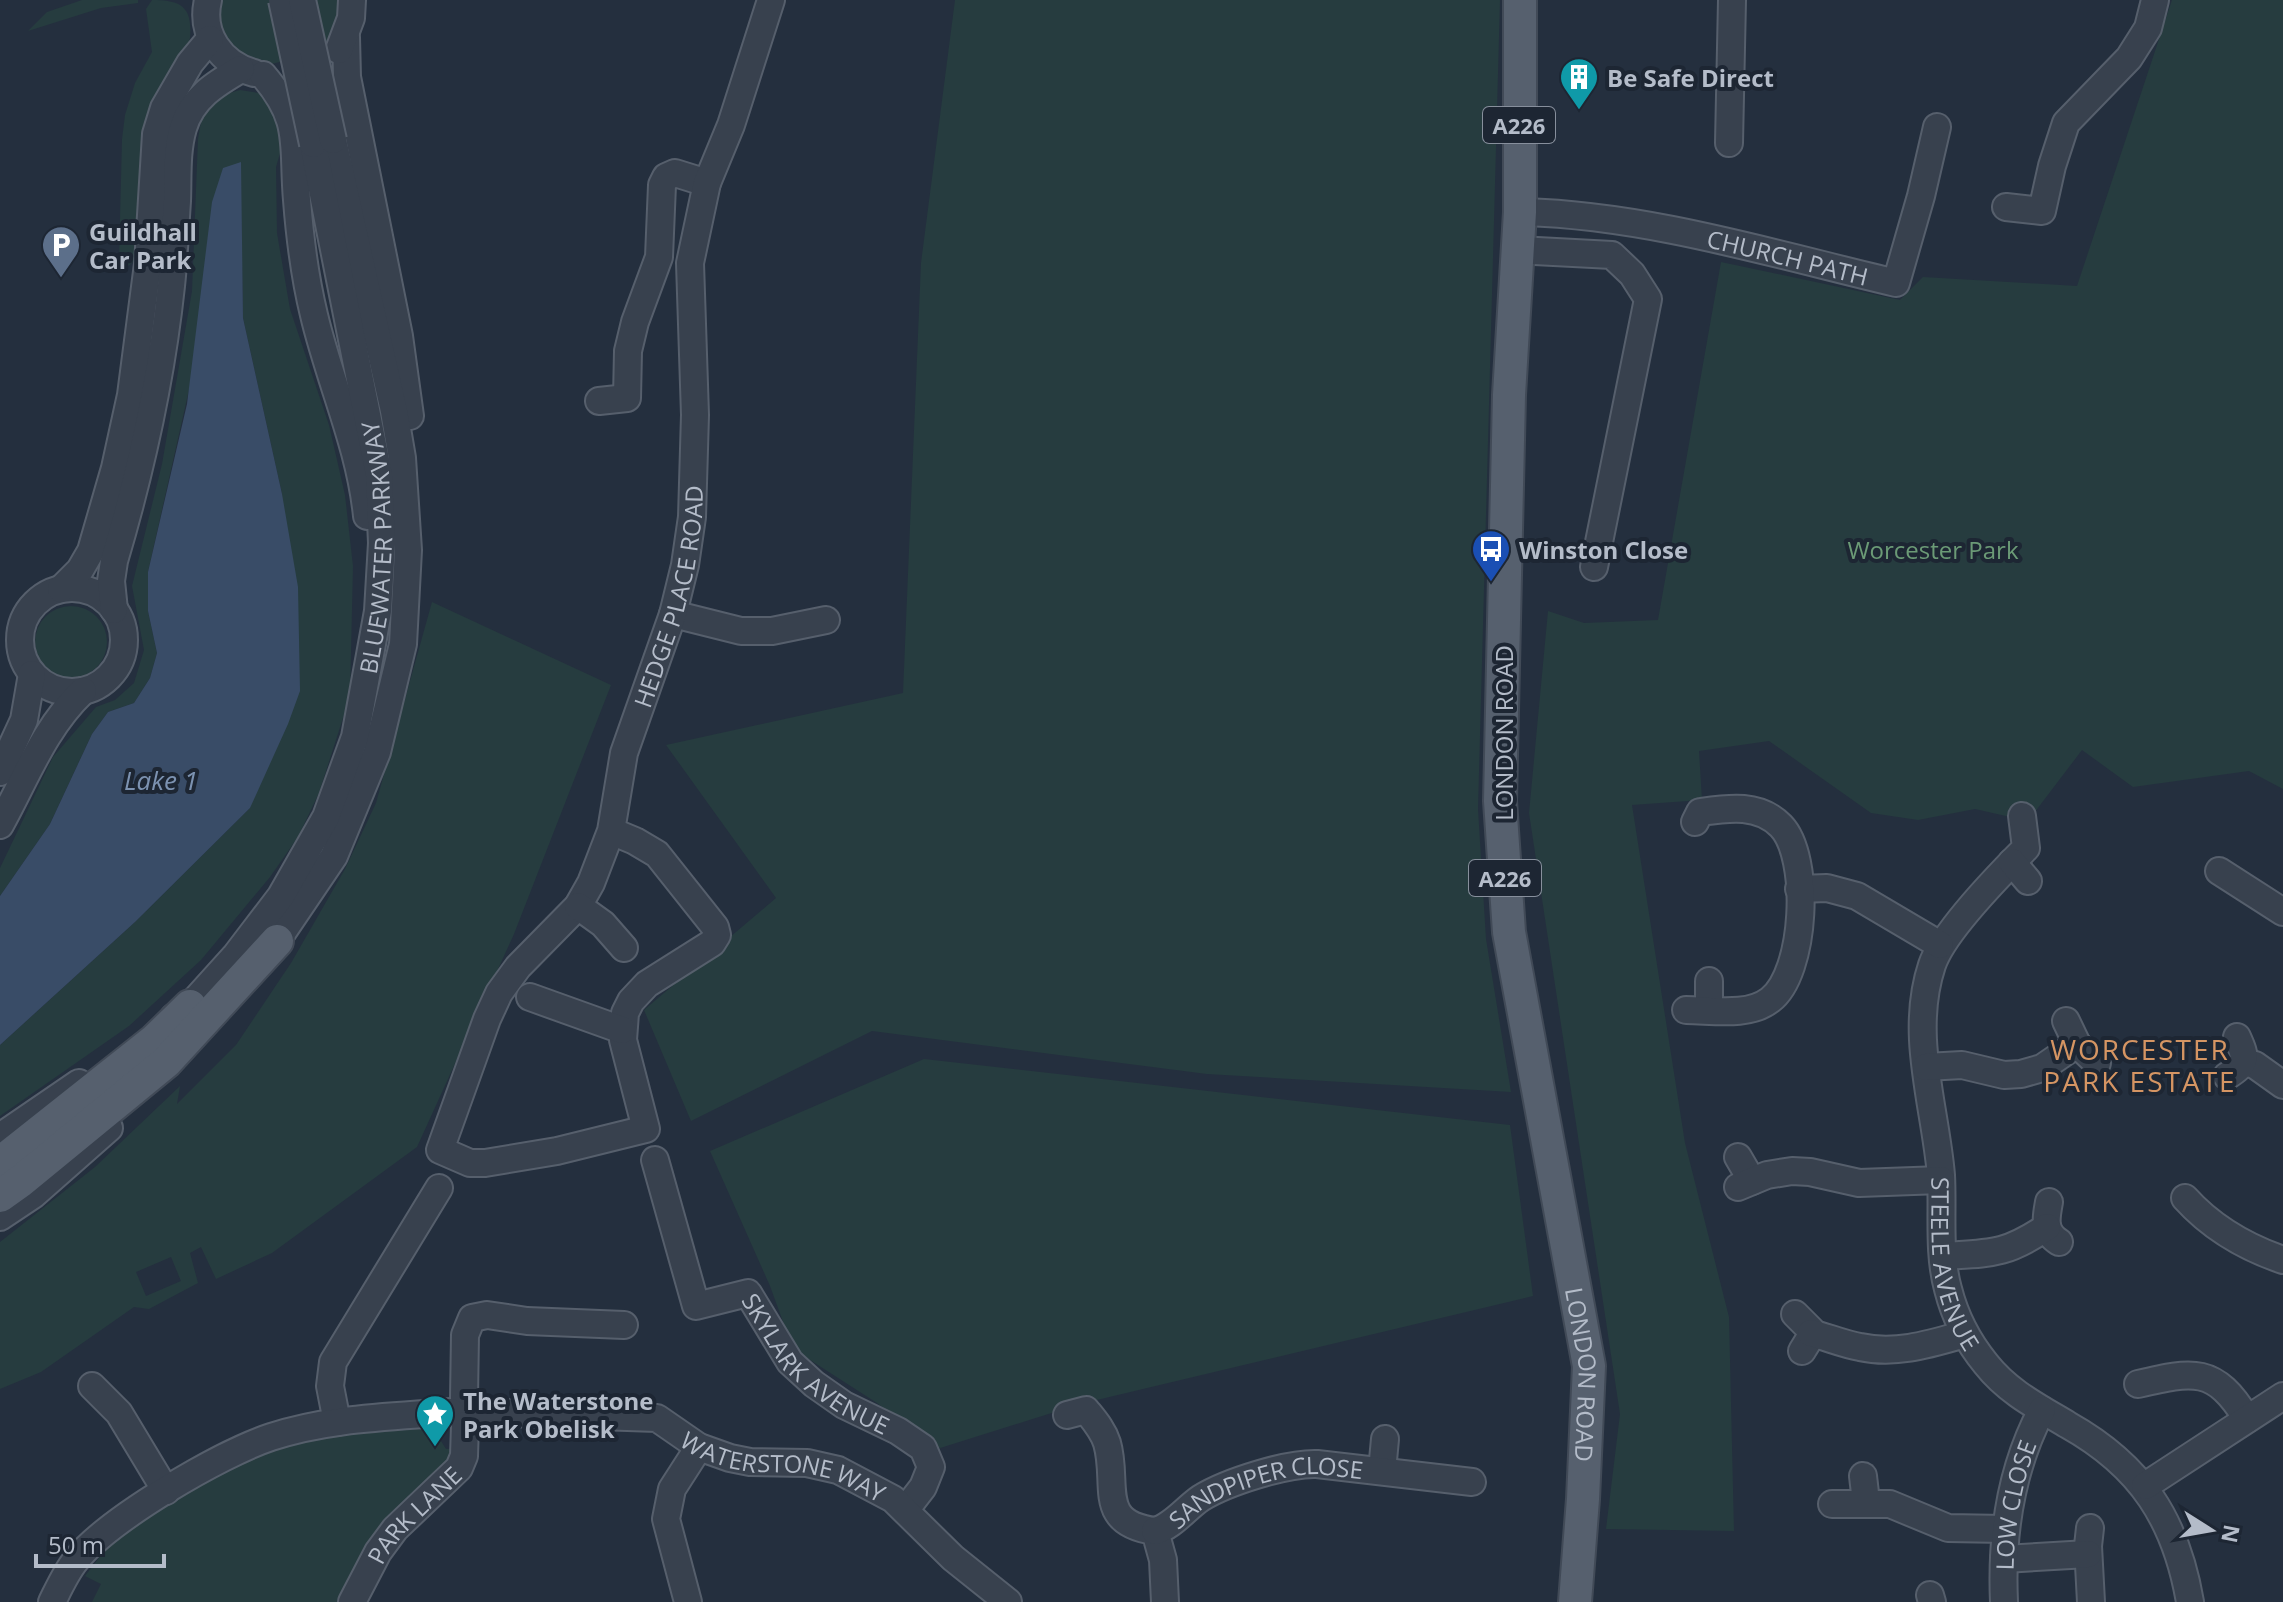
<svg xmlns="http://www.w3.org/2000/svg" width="2283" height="1602" font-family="'Open Sans',sans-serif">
  <rect width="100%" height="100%" fill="#242f3e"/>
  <!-- green -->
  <g fill="#263c3f" fill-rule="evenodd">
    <polygon points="82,0 138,0 138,3 101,8 28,31 47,12"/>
    <path d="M152,0C180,0 193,6 190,38L139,254C132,264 124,273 111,268L107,260H119L122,139L125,115L135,83L152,52L146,9Z"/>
    <polygon points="218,0 338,0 340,11 336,29 326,45 310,54 268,65 237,56 218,31"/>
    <polygon points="955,0 1500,0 1478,809 1486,939 1511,1092 1207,1074 872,1031 691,1121 644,1010 776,898 666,745 903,693 921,263"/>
    <polygon points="2172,0 2283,0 2283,789 2249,771 2133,787 2082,750 2028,821 1975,809 1918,820 1871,813 1769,741 1699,751 1702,800 1632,805 1685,1143 1729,1317 1734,1531 1606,1529 1620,1414 1529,813 1548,611 1584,623 1658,620 1721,262 1900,300 1923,277 2077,286"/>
    <polygon points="240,90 265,94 282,118 281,150 276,167 277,233 290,309 329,425 345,495 353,566 350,696 319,793 298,837 270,877 201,960 129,1026 0,1116 0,1045 135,922 250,808 282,494 243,318 240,163 148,572 148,611 157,653 150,678 134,703 108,712 92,734 50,824 0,896 0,868 53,757 96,707 115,700 134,683 144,650 132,586 162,464 192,291 198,139 203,110 216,97"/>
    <path d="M432,602L611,685L514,934L417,1147L272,1253L216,1279L201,1247L190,1253L198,1283L149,1309L134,1307L41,1372L0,1389V1242L95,1167L180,1086L177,1104L236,1045L291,963L345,869L376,803ZM171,1257L181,1281L146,1296L136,1272Z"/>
    <circle cx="71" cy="642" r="36"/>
    <polygon points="924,1059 1510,1125 1533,1296 1080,1404 937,1449 877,1403 793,1349 770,1286 710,1151"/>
    <polygon points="445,1423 439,1438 446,1449 458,1449 412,1504 402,1504 382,1526 345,1602 92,1602 101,1584 85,1576 116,1536 174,1494 256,1451 330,1432"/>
  </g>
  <!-- water -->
  <polygon fill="#394c67" points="241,162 243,318 282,494 298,587 300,691 288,724 250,808 135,922 0,1045 0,896 50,824 92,734 108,712 134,703 150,678 157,653 148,611 148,572 187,404 212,202 223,168"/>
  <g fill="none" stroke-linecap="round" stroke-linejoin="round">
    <defs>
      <g id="minor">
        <path d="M208,0C200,34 221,64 254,73"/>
        <polyline points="346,37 347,77 399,336 410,416"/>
        <polyline points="339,50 351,18 352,0"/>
        <path d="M263,75C303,122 292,143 297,200C300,239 305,278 314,315C330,383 360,446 367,516"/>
        <polyline points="1729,143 1732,0"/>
        <polyline points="2006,207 2042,211 2052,166 2066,123 2129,58 2148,28 2155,0"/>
        <path id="s1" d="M1520,212C1647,215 1773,254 1896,283L1921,196L1937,127"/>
        <polyline points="1517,250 1612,255 1632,274 1648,299 1594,567"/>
        <polyline points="599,401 627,398 628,351 635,322 659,257 662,185 666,177 675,173 707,183"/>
        <circle cx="72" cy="640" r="52"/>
        <polyline points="61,589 80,570 91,551 115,468 131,395 148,264 156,134 164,108 190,63 210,39"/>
        <path d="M114,610L111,581L114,561C141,470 161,381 171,286C174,258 175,230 177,201C178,177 176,152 183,128C192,98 215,84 241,69"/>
        <polyline points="673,614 741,631 772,631 826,620"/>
        <polyline points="0,772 24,720 32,674"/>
        <path id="s2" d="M2022,816L2026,848C2000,874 1943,932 1932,965C1909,1034 1935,1105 1941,1175C1943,1212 1938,1253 1948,1289C1955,1317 1968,1342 1986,1364C2008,1392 2038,1407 2068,1425C2141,1466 2176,1520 2190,1602"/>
        <path d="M0,825C26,778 44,728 83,691"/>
        <path id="s3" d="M611,831L635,841L657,854L715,927L717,935L712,943L647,984L631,1001L625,1013L623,1040L646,1129L557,1151L485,1163H470L440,1150L487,1019L499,993L518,967L578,906L591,883L611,831L624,753L673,614L685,565L692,517L695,415L690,263L707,183L731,125L771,0"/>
        <polyline points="2012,862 2028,881"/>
        <polyline points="2219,871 2283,912"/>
        <polyline points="1799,889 1827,888 1857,896 1940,945"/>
        <polyline points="578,906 603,924 624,948"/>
        <polyline points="267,955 334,856 377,752 403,644 408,550 402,458 394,411 333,140"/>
        <polyline points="1709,981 1709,1010"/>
        <polyline points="530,997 622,1030"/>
        <path d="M1686,1010C1712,1010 1748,1017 1770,1000C1806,973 1811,857 1781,826C1759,803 1728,808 1700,812L1695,822"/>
        <path id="s4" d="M174,1017L190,1006L236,955L281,896L326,817L355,737L378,611L382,543L379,475L313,144"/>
        <polyline points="2077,1044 2097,1063"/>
        <polyline points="2244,1062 2255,1065 2283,1085"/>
        <polyline points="1926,1067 1962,1065 2004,1075 2021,1074 2042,1068 2077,1044 2066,1021"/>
        <path d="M2227,1076C2247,1063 2247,1059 2237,1037"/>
        <polyline points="0,1137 79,1083"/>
        <polyline points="1738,1157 1752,1181"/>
        <path id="s5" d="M655,1160L696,1306L748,1293L790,1362L814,1384L844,1405L898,1431L923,1448L931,1467L923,1487L906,1509"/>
        <polyline points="1738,1187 1767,1175 1792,1171 1810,1172 1859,1183 1941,1180"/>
        <path d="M2185,1198C2212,1228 2245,1247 2283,1260"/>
        <path d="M2049,1202C2046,1218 2043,1232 2059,1242"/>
        <polyline points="0,1217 33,1195 109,1128"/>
        <path d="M1943,1256C1992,1253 2005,1255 2047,1227"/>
        <polyline points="1795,1314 1811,1330 1810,1338 1802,1351"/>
        <path d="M1811,1333C1827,1337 1843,1344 1860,1347C1896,1355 1930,1344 1965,1334"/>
        <path d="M2138,1384C2193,1371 2215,1366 2247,1419"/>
        <polyline points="92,1386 119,1413 166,1491"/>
        <polyline points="464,1398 465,1335 472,1318 487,1315 527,1321 624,1325"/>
        <path id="s6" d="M478,1412L657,1418L699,1447L730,1458L750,1462L807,1463L838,1470L893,1499L953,1558L1008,1602"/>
        <path d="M1067,1415L1086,1410C1094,1420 1103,1430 1107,1443C1119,1484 1095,1523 1155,1531L1163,1560L1165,1602"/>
        <polyline points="337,1422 330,1386 333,1362 439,1188"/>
        <polyline points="1382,1471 1385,1439"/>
        <polyline points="1863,1476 1866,1502"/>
        <polyline points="2145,1486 2283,1396"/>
        <polyline points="1832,1504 1890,1504 1948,1528 2005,1529"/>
        <polyline points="2090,1528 2088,1546 2091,1602"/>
        <path id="s7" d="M1155,1531C1172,1527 1186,1508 1201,1498C1227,1482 1287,1463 1317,1464L1472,1482"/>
        <polyline points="2004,1559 2088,1554"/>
        <polyline points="1930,1595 1932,1602"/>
        <path d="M52,1602C59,1588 66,1572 76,1560C109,1519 220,1454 271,1437C328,1418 391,1417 451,1412"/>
        <path id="s8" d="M352,1602L378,1552L395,1529L459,1468L464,1456L465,1425"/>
        <polyline points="688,1602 666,1519 672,1489 699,1447"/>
        <path id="s9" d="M2004,1602C2001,1535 2010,1470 2042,1410"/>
      </g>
      <g id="major">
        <path id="s10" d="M1520,0V212L1509,395L1500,801L1509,932L1589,1366L1583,1499L1575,1602"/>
        <polyline points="0,1163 155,1040 190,1006"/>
        <polyline points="0,1196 21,1181 166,1062 277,941"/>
      </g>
    </defs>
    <!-- minor casing -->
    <use href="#minor" stroke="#565f6c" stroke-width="30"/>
    <!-- major casing -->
    <use href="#major" stroke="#414a57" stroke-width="36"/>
    <!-- minor -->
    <use href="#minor" stroke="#38414e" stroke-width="26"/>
    <!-- major -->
    <use href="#major" stroke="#56606e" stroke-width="32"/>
    <defs>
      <g id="minor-bridge">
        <polyline points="282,0 313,144"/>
        <polyline points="302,0 333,140"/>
      </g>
    </defs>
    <!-- minor-bridge casing -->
    <use href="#minor-bridge" stroke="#565f6c" stroke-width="30" stroke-linecap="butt"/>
    <!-- minor-bridge -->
    <use href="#minor-bridge" stroke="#38414e" stroke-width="26"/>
  </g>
  <!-- icons -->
  <defs>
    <symbol id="building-pin" viewBox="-11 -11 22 30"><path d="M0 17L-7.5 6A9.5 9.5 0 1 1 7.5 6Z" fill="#0f9aa8" stroke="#1d2633"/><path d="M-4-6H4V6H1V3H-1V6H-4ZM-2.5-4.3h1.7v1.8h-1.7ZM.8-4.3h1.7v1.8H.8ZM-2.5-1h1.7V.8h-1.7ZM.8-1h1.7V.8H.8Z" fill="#fff"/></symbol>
    <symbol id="parking-pin" viewBox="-11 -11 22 30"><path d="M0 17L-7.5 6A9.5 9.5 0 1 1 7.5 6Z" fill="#5c6f8a" stroke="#1d2633"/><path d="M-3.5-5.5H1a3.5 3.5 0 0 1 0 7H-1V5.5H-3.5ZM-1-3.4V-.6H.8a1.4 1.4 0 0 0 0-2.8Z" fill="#fff"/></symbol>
    <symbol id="bus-pin" viewBox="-11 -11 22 30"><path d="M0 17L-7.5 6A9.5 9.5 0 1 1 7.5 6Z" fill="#1a4fb4" stroke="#1d2633"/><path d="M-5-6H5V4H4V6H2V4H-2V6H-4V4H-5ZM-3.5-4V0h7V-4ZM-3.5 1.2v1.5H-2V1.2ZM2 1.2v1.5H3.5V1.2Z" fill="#fff"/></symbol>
    <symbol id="sight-pin" viewBox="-11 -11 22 30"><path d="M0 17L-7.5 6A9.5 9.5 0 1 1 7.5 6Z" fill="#0f9aa8" stroke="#1d2633"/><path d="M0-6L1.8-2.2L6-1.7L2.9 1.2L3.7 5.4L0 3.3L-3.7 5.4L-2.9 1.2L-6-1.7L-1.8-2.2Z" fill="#fff"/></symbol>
  </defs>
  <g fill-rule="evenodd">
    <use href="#building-pin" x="1557" y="55" width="44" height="60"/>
    <use href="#parking-pin" x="39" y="223" width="44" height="60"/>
    <use href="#bus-pin" x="1469" y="527" width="44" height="60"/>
    <use href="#sight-pin" x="413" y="1392" width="44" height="60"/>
  </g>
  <g text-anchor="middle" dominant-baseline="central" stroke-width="8" stroke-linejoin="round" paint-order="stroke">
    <!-- shield labels -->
    <g fill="#1d2633" stroke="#878f9c" stroke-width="2">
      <rect x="1483" y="107" width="72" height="36" rx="6"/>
      <rect x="1469" y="860" width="72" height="36" rx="6"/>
    </g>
    <g font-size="22" font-weight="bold" fill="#b4bcc9">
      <text x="1519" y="125">A226</text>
      <text x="1505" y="878">A226</text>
    </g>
    <!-- poi labels -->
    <g font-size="24" font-weight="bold" fill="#b4bcc9" stroke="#1d2633" text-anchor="start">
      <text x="1607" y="77">Be Safe Direct</text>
      <text x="89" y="231">Guildhall<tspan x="89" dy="28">Car Park</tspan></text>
      <text x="1519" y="549">Winston Close</text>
      <text x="463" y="1400">The Waterstone<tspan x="463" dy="28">Park Obelisk</tspan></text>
    </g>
    <!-- street labels -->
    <g font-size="24" fill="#b4bcc9" stroke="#1d2633">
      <text stroke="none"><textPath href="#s1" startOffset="272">CHURCH PATH</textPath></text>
      <text stroke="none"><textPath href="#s4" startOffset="530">BLUEWATER PARKWAY</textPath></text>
      <text stroke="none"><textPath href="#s3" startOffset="1218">HEDGE PLACE ROAD</textPath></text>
      <text transform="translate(1503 733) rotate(-90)">LONDON ROAD</text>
      <text stroke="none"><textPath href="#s2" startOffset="486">STEELE AVENUE</textPath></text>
      <text stroke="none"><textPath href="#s5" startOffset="306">SKYLARK AVENUE</textPath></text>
      <text stroke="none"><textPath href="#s10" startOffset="1382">LONDON ROAD</textPath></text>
      <text stroke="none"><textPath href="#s6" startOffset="318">WATERSTONE WAY</textPath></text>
      <text stroke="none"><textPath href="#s7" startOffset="122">SANDPIPER CLOSE</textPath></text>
      <text stroke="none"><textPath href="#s9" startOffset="98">LOW CLOSE</textPath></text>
      <text stroke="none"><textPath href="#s8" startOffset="108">PARK LANE</textPath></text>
    </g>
    <!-- park labels -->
    <g font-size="24" fill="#6b9a76" stroke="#1d2633">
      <text x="1933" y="549">Worcester Park</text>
    </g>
    <!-- water labels -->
    <g font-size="26" font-style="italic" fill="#7c92b1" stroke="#1d2633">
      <text x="161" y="780">Lake 1</text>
    </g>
    <!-- quarter labels -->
    <g font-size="28" letter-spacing="2" fill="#d59563" stroke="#1d2633">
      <text x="2140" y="1049">WORCESTER<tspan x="2140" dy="32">PARK ESTATE</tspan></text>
    </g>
  </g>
  <!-- north arrow -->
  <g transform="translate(2211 1530) rotate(101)" stroke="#1d2633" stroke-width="6" paint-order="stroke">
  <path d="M0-6L14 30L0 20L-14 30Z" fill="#b4bcc9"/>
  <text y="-12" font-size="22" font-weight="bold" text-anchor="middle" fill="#b4bcc9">N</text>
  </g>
  <!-- scale -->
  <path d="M36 1554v12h128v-12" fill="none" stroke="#b4bcc9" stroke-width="4"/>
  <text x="48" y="1554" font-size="24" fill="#b4bcc9" stroke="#1d2633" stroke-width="6" paint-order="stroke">50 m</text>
</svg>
